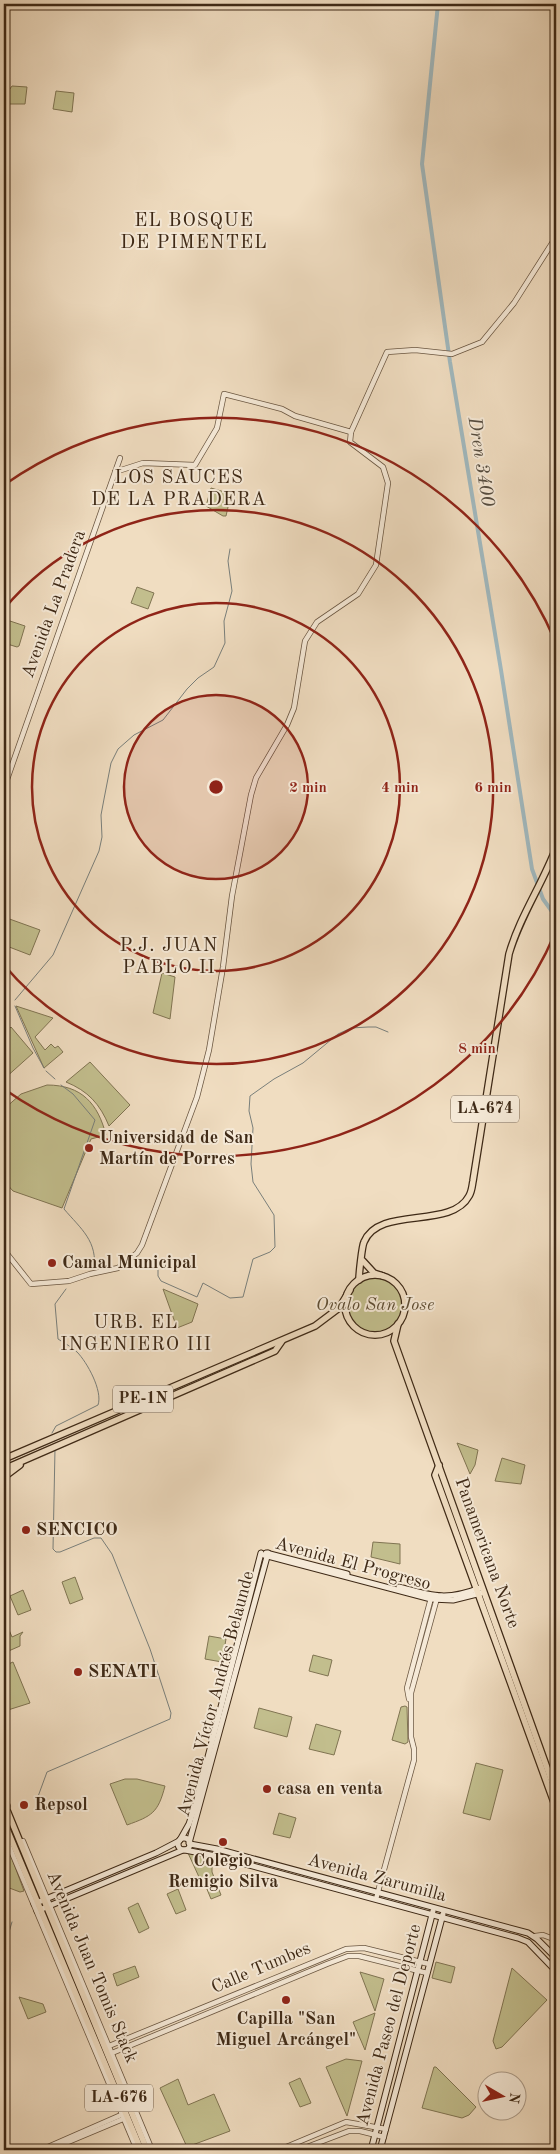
<svg xmlns="http://www.w3.org/2000/svg" width="560" height="2154" font-family="'Old Standard TT',serif">
  <rect width="100%" height="100%" fill="#f0ddc1"/>
  <filter id="stains"><feTurbulence type="fractalNoise" baseFrequency=".004" numOctaves="4"/><feColorMatrix values="0 0 0 0 .2 0 0 0 0 .09 0 0 0 0 .02 0 0 0 .5 -.17"/></filter>
  <radialGradient id="worn" r=".72"><stop offset=".6" stop-color="#630" stop-opacity="0"/><stop offset="1" stop-color="#630" stop-opacity=".3"/></radialGradient>
  <!-- green -->
  <g fill="#c2be8d" stroke="#807452">
    <polygon points="12,86 27,87 25,104 4,104 4,97"/>
    <polygon points="56,91 74,93 72,112 53,109"/>
    <polygon points="211,488 231,494 226,516 223,516 206,506"/>
    <polygon points="137,587 154,593 148,609 131,603"/>
    <polygon points="4,619 25,626 19,646 17,647 4,643"/>
    <polygon points="4,917 40,930 30,955 4,945"/>
    <polygon points="162,973 175,977 170,1019 153,1013"/>
    <polygon points="16,1006 53,1018 35,1037 45,1050 51,1044 55,1048 58,1046 63,1052 44,1068"/>
    <polygon points="11,1027 33,1053 4,1079 4,1034"/>
    <path d="M90,1062L130,1105L109,1126C100,1104 88,1091 66,1082Z"/>
    <path d="M47,1085C82,1085 98,1104 106,1135L91,1139L62,1208L13,1191L4,1181V1109L21,1094Z"/>
    <circle cx="375" cy="1305" r="28"/>
    <polygon points="163,1289 198,1304 192,1322 177,1328"/>
    <polygon points="457,1443 478,1450 475,1465 470,1474"/>
    <polygon points="502,1458 525,1465 521,1484 495,1481"/>
    <polygon points="373,1542 400,1544 400,1564 371,1557"/>
    <polygon points="75,1577 83,1599 70,1604 62,1582"/>
    <polygon points="23,1590 31,1610 18,1615 10,1596"/>
    <polygon points="4,1618 12,1637 23,1632 20,1636 20,1646 4,1653"/>
    <polygon points="209,1636 226,1639 222,1662 205,1659"/>
    <polygon points="313,1655 332,1660 328,1676 309,1671"/>
    <polygon points="13,1662 30,1703 8,1710 4,1699 4,1666"/>
    <polygon points="405,1706 407,1707 408,1742 405,1744 392,1740 401,1707"/>
    <polygon points="259,1708 292,1717 287,1737 254,1728"/>
    <polygon points="316,1724 341,1731 334,1755 309,1749"/>
    <polygon points="476,1763 503,1770 490,1820 463,1813"/>
    <path d="M125,1779H137L165,1786C158,1813 152,1816 127,1825L110,1784Z"/>
    <polygon points="279,1813 296,1818 290,1838 273,1834"/>
    <polygon points="4,1845 7,1845 24,1891 20,1892 4,1886"/>
    <polygon points="188,1853 212,1859 212,1872 221,1895 211,1899 202,1877 199,1877"/>
    <polygon points="178,1889 186,1910 176,1914 167,1894"/>
    <polygon points="138,1903 149,1928 139,1933 128,1908"/>
    <polygon points="436,1962 455,1967 451,1983 432,1978"/>
    <polygon points="135,1966 139,1977 117,1986 113,1974"/>
    <polygon points="512,1968 547,2000 502,2047 496,2049 493,2041"/>
    <polygon points="360,1972 384,1979 375,2011"/>
    <polygon points="19,1997 43,2004 46,2012 28,2019"/>
    <polygon points="375,2013 365,2050 353,2022"/>
    <polygon points="346,2059 362,2061 347,2116 326,2067"/>
    <polygon points="434,2067 436,2067 476,2107 469,2115 462,2118 422,2108"/>
    <polygon points="300,2078 311,2103 300,2107 289,2083"/>
    <polygon points="178,2079 188,2105 214,2094 230,2131 187,2147 160,2088"/>
  </g>
  <g fill="none" stroke-linecap="round" stroke-linejoin="round">
    <!-- stream -->
    <g stroke="#797f7b" stroke-width="1">
      <polyline points="15,1000 53,955 99,851 102,837 101,815 104,799 111,763 118,749 134,735 163,720 187,689 198,678 214,667 225,643 224,621 232,591 228,561 230,549"/>
      <polyline points="15,1006 33,1048 44,1068"/>
      <polyline points="46,1071 55,1079"/>
      <path d="M61,1085L73,1094L95,1120L64,1209C81,1229 98,1241 94,1270"/>
      <polyline points="119,1269 158,1264 158,1276 161,1281 197,1297 203,1283 230,1298 243,1297 253,1259 270,1252 275,1247 274,1215 253,1182 251,1164 253,1128 249,1111 250,1096 274,1079 303,1063 338,1034 351,1028 368,1027 376,1027 388,1032"/>
      <path d="M52,1433L56,1426L98,1405C103,1391 87,1362 77,1352C72,1347 64,1343 58,1339L55,1304L66,1289"/>
      <polyline points="36,1802 47,1772 170,1719 171,1713 150,1649 112,1554 101,1538 94,1538 60,1552 56,1552 53,1549 55,1449"/>
      <polyline points="4,1949 12,1922"/>
    </g>
    <!-- canal -->
    <polyline stroke="#a0b8be" stroke-width="4" points="438,4 422,164 450,362 501,670 532,869 543,899 556,917"/>
    <defs>
      <g id="tertiary">
        <polyline points="115,472 143,463 195,465 217,428 224,394 282,409 295,416 351,432 387,352 415,350 452,354 482,342 514,303 556,237"/>
        <polyline points="4,788 120,458"/>
        <polyline points="4,1250 31,1284 69,1281 90,1274 118,1268 137,1253 142,1245 197,1097 209,1050 223,967 232,896 251,795 256,778 287,725 294,708 305,641 317,622 358,594 376,565 388,483 383,467 350,442 351,432"/>
        <polyline points="409,1699 407,1688 431,1598"/>
        <polyline points="4,1796 8,1806"/>
        <polyline points="4,1834 137,2150"/>
        <polyline points="23,1841 152,2150"/>
        <polyline points="376,1899 414,1760 414,1749 411,1737 411,1693 437,1598"/>
        <polyline points="535,1936 543,1935 556,1940"/>
        <polyline points="109,2046 346,1949 364,1948 429,1964"/>
        <polyline points="112,2053 327,1964 348,1956 359,1956 427,1973"/>
        <polyline points="41,2150 121,2115"/>
        <polyline points="49,2150 123,2119"/>
        <polyline points="279,2150 346,2122 386,2129"/>
        <polyline points="299,2150 349,2131 360,2131 384,2137"/>
      </g>
      <g id="secondary">
        <polyline points="266,1553 347,1574"/>
        <polyline points="264,1555 431,1599 453,1600 481,1593"/>
        <path d="M399,1587C433,1596 446,1601 480,1588"/>
        <circle cx="184" cy="1844" r="6"/>
        <polyline points="180,1840 189,1824 196,1803 261,1553"/>
        <polyline points="189,1843 268,1553"/>
        <polyline points="190,1844 217,1849 528,1933 537,1939 556,1958"/>
        <polyline points="185,1850 216,1856 518,1938 528,1942 556,1971"/>
        <polyline points="34,1904 156,1853 179,1841"/>
        <polyline points="37,1911 183,1850"/>
        <polyline points="371,2150 433,1911"/>
        <polyline points="380,2150 443,1914"/>
      </g>
      <g id="primary">
        <polyline points="363,1261 374,1273 383,1276"/>
        <path d="M359,1280C359,1274 362,1246 364,1242C379,1205 451,1230 469,1196C472,1191 472,1186 473,1181L509,954C520,916 542,885 556,848"/>
        <polyline points="4,1803 147,2150"/>
        <polyline points="4,1822 141,2150"/>
      </g>
      <g id="trunk">
        <circle cx="375" cy="1305" r="30"/>
        <polyline points="398,1324 394,1341 556,1793"/>
        <polyline points="4,1459 315,1326 339,1308 350,1290"/>
        <polyline points="439,1465 435,1475 556,1808"/>
        <polyline points="4,1469 275,1351 282,1341"/>
        <polyline points="4,1477 20,1465"/>
      </g>
    </defs>
    <!-- tertiary casing -->
    <use href="#tertiary" stroke="#6a5641" stroke-width="6"/>
    <!-- secondary casing -->
    <use href="#secondary" stroke="#3e2916" stroke-width="7"/>
    <!-- primary casing -->
    <use href="#primary" stroke="#3e2916" stroke-width="8"/>
    <!-- trunk casing -->
    <use href="#trunk" stroke="#3e2916" stroke-width="8"/>
    <!-- tertiary -->
    <use href="#tertiary" stroke="#f5e9d7" stroke-width="4.5"/>
    <!-- secondary -->
    <use href="#secondary" stroke="#f5e9d7" stroke-width="5"/>
    <!-- primary -->
    <use href="#primary" stroke="#f0ddc1" stroke-width="5.5"/>
    <!-- trunk -->
    <use href="#trunk" stroke="#f0ddc1" stroke-width="5.5"/>
  </g>
  <!-- distance rings -->
  <circle cx="216" cy="787" r="92" fill="#8f2418" fill-opacity=".12"/>
  <g fill="none" stroke="#8f2418" stroke-width="2.5">
    <circle cx="216" cy="787" r="92"/>
    <circle cx="216" cy="787" r="184"/>
    <path d="M4 609A277 277 0 1 1 4 965"/>
    <path d="M556 931A369 369 0 0 1 4 1089M4 485A369 369 0 0 1 556 643"/>
  </g>
  <!-- markers -->
  <g fill="#8f2418" stroke="#f5e9d7" stroke-width="2">
    <circle cx="89" cy="1148" r="5"/>
    <circle cx="52" cy="1263" r="5"/>
    <circle cx="26" cy="1530" r="5"/>
    <circle cx="78" cy="1672" r="5"/>
    <circle cx="267" cy="1789" r="5"/>
    <circle cx="24" cy="1805" r="5"/>
    <circle cx="223" cy="1842" r="5"/>
    <circle cx="286" cy="2000" r="5"/>
  </g>
  <g text-anchor="middle" dominant-baseline="central" stroke-width="4" stroke-linejoin="round" paint-order="stroke">
    <!-- shield labels -->
    <g fill="#f5e9d7" stroke="#756350" stroke-width="1">
      <rect x="451" y="1095.5" width="68" height="27" rx="4"/>
      <rect x="113" y="1385.5" width="60" height="27" rx="4"/>
      <rect x="85" y="2084.5" width="68" height="27" rx="4"/>
    </g>
    <g font-size="16" font-weight="bold" fill="#3e2916">
      <text x="485" y="1109">LA-674</text>
      <text x="143" y="1399">PE-1N</text>
      <text x="119" y="2098">LA-676</text>
    </g>
    <!-- street labels -->
    <g font-size="18" fill="#3e2916" stroke="#f5e9d7">
      <text transform="translate(54 604) rotate(-70)">Avenida La Pradera</text>
      <text transform="translate(487 1553) rotate(70)">Panamericana Norte</text>
      <text transform="translate(353 1564) rotate(15)">Avenida El Progreso</text>
      <text transform="translate(216 1694) rotate(-75)">Avenida Víctor Andrés Belaunde</text>
      <text transform="translate(377 1878) rotate(15)">Avenida Zarumilla</text>
      <text transform="translate(92 1967) rotate(67)">Avenida Juan Tomis Stack</text>
      <text transform="translate(261 1968) rotate(-23)">Calle Tumbes</text>
      <text transform="translate(389 2025) rotate(-75)">Avenida Paseo del Deporte</text>
    </g>
    <!-- poi labels -->
    <g font-size="18" font-weight="bold" fill="#3e2916" stroke="#f5e9d7" text-anchor="start">
      <text x="99" y="1138">Universidad de San<tspan x="99" dy="21">Martín de Porres</tspan></text>
      <text x="62" y="1263">Camal Municipal</text>
      <text x="36" y="1530">SENCICO</text>
      <text x="88" y="1672">SENATI</text>
      <text x="277" y="1789">casa en venta</text>
      <text x="34" y="1805">Repsol</text>
      <text x="223" y="1861" text-anchor="middle">Colegio<tspan x="223" dy="21">Remigio Silva</tspan></text>
      <text x="286" y="2019" text-anchor="middle">Capilla "San<tspan x="286" dy="21">Miguel Arcángel"</tspan></text>
    </g>
    <!-- park labels -->
    <g font-size="18" font-style="italic" fill="#5f4e34" stroke="#f5e9d7">
      <text x="375" y="1305">Ovalo San Jose</text>
    </g>
    <!-- neighbourhood labels -->
    <g font-size="19" letter-spacing="1" fill="#3e2916" stroke="#f5e9d7">
      <text x="194" y="221">EL BOSQUE<tspan x="194" dy="22">DE PIMENTEL</tspan></text>
      <text x="179" y="478">LOS SAUCES<tspan x="179" dy="22">DE LA PRADERA</tspan></text>
      <text x="169" y="946">P.J. JUAN<tspan x="169" dy="22">PABLO II</tspan></text>
      <text x="136" y="1323">URB. EL<tspan x="136" dy="22">INGENIERO III</tspan></text>
    </g>
    <!-- water labels -->
    <g font-size="19" font-style="italic" fill="#564d40" stroke="#f5e9d7">
      <text transform="translate(480 462) rotate(81)">Dren 3400</text>
    </g>
  </g>
  <circle cx="216" cy="787" r="8" fill="#8f2418" stroke="#f5e9d7" stroke-width="2.5"/>
  <g font-size="15" text-anchor="middle" font-weight="bold" fill="#8f2418" stroke="#f5e9d7" stroke-width="4" stroke-linejoin="round" paint-order="stroke">
    <text x="308" y="792">2 min</text>
    <text x="400" y="792">4 min</text>
    <text x="493" y="792">6 min</text>
    <text x="477" y="1053">8 min</text>
  </g>
  <!-- margin -->
  <rect width="560" height="2154" fill="none" stroke="#f0ddc1" stroke-width="20"/>
  <rect x="5" y="5" width="550" height="2144" fill="none" stroke="#3e2916" stroke-width="2.5"/>
  <rect x="10" y="10" width="540" height="2134" fill="none" stroke="#3e2916"/>
  <!-- north arrow -->
  <g transform="translate(502 2096) rotate(99)"><circle r="24" fill="#f5e9d7" stroke="#ac9c8a"/>
  <path d="M0-4L9 19L0 12L-9 19Z" fill="#8f2418"/>
  <text y="-8" font-size="14" font-weight="bold" text-anchor="middle" fill="#3e2916">N</text>
  </g>
  <rect width="100%" height="100%" filter="url(#stains)"/>
  <rect width="100%" height="100%" fill="url(#worn)"/>
</svg>
